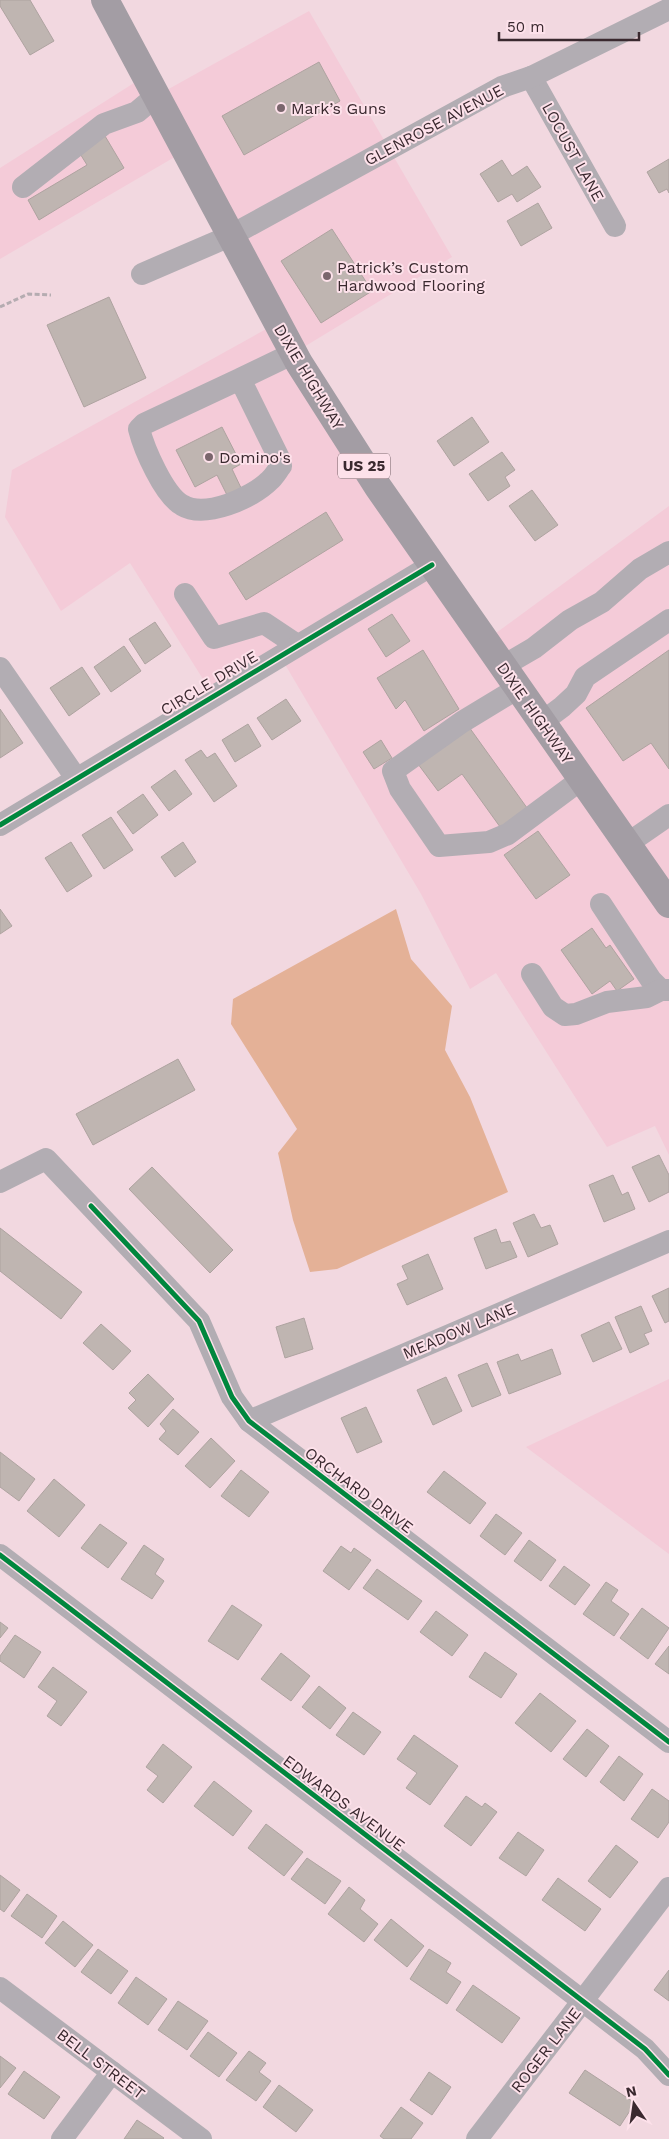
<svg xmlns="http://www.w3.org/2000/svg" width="669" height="2139" font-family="'Work Sans',sans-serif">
  <rect width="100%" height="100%" fill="#f2d8e0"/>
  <!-- built -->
  <g fill="#f4cbd8">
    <polygon points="309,11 452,257 294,353 485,641 669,506 669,1155 655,1126 607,1147 496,973 470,989 421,894 280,656 213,695 130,563 61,611 5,517 12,470 277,323 185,151 0,259 0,168 145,76 156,96"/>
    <polygon points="669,1379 669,1554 526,1447"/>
  </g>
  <!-- forest -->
  <polygon fill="#e4b197" points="396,909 411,959 452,1006 445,1050 470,1097 508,1192 337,1269 310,1272 293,1220 278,1153 297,1129 231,1024 233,999"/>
  <!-- building -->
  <g fill="#bfb5b1" stroke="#aea3a0">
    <polygon points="0,0 30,0 54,41 30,55 0,6"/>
    <polygon points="319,62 340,101 244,155 222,116"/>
    <polygon points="105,136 124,168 39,220 28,200 87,165 79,152"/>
    <polygon points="669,159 669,193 667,189 659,193 647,172"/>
    <polygon points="502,160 512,176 527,166 541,187 517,202 512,194 498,202 480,174"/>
    <polygon points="538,203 552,228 521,246 507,221"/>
    <polygon points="332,229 372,291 321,323 281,261"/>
    <polygon points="109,297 146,378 84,407 47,325"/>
    <polygon points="472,417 489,442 454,466 437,441"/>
    <polygon points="222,427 241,464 232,469 243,492 229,499 217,475 195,487 176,450"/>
    <polygon points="502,452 515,470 505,477 510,486 488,501 469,474"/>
    <polygon points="532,490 558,525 535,541 509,506"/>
    <polygon points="326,512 343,540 246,600 229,573"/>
    <polygon points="392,614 410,641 386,657 368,629"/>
    <polygon points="155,622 171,646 145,664 129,639"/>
    <polygon points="124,646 141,671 111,692 94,667"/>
    <polygon points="423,650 459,709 424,731 405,700 396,709 377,678"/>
    <polygon points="669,650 669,769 651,743 623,761 586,708"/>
    <polygon points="82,667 100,694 69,716 50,688"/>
    <polygon points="286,699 301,721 272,740 257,718"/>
    <polygon points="0,709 23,743 0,758"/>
    <polygon points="248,724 261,746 235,762 222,740"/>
    <polygon points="469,727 530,812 503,831 462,774 438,791 418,764"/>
    <polygon points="381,740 392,758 374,769 363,752"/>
    <polygon points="201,750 207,758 215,753 237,786 214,802 185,760"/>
    <polygon points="175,770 192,794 169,811 151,787"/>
    <polygon points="143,794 158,815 133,834 117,812"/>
    <polygon points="111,817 133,850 104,869 82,835"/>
    <polygon points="538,831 570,875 536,899 504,855"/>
    <polygon points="71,842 92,876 67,892 45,858"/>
    <polygon points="183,842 196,862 175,877 161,857"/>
    <polygon points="0,909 12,926 0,934"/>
    <polygon points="592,928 606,948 610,945 634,979 617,991 610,981 592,994 561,950"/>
    <polygon points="178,1059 195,1090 93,1145 76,1114"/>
    <polygon points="659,1155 669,1175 669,1192 649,1202 632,1167"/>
    <polygon points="152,1167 233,1250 210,1273 129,1189"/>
    <polygon points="613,1175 622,1195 628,1192 635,1209 604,1222 589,1185"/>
    <polygon points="534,1214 541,1228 550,1225 558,1244 528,1257 513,1223"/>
    <polygon points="0,1228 82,1292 61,1319 0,1271"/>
    <polygon points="496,1229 501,1243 510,1241 517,1257 486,1269 474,1238"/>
    <polygon points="428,1254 443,1289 407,1305 397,1284 408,1279 402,1266"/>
    <polygon points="669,1288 669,1321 665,1323 652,1296"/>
    <polygon points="641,1306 652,1331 644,1334 649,1344 630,1353 615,1317"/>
    <polygon points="304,1318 313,1349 285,1358 276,1327"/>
    <polygon points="609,1322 622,1349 593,1362 581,1335"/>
    <polygon points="101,1324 131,1351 113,1370 83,1343"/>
    <polygon points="552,1349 561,1374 509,1394 497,1362 518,1354 521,1361"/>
    <polygon points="487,1363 501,1395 472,1407 458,1375"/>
    <polygon points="148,1374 174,1399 148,1427 128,1408 136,1400 129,1393"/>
    <polygon points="446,1377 462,1411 433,1425 417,1390"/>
    <polygon points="366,1407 382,1442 357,1453 341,1418"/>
    <polygon points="173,1409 199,1432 178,1455 159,1439 166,1431 160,1424"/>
    <polygon points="211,1438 235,1461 210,1488 185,1466"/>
    <polygon points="0,1452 35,1479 19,1501 0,1487"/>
    <polygon points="241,1470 269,1492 249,1517 221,1496"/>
    <polygon points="444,1471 486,1503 470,1524 427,1492"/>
    <polygon points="54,1479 85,1505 59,1537 27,1511"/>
    <polygon points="496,1514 522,1533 505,1555 480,1536"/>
    <polygon points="100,1524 127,1543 108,1568 81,1548"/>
    <polygon points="529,1540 556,1560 541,1581 514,1561"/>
    <polygon points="144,1545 164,1559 155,1574 164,1581 152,1599 121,1579"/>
    <polygon points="341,1546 351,1553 354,1548 371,1560 349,1590 323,1571"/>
    <polygon points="564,1566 590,1585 575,1605 549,1586"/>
    <polygon points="377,1569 422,1601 408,1620 363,1588"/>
    <polygon points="606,1582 618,1590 611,1601 629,1614 614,1636 583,1614"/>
    <polygon points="232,1605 262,1625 238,1660 208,1641"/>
    <polygon points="642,1608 669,1628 648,1659 620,1638"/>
    <polygon points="436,1611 468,1635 452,1656 420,1632"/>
    <polygon points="0,1622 8,1628 0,1638"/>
    <polygon points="15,1635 41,1652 24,1678 0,1661 0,1656"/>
    <polygon points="669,1646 669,1674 655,1664"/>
    <polygon points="485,1652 517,1674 501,1698 469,1677"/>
    <polygon points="281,1653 310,1676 291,1701 261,1679"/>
    <polygon points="53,1667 87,1692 61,1726 47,1716 57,1701 38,1687"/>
    <polygon points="319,1686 346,1708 330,1729 302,1707"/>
    <polygon points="540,1693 576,1721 551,1752 515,1723"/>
    <polygon points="353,1712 381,1732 364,1755 336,1735"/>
    <polygon points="587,1729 609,1746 586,1777 563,1759"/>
    <polygon points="414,1735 458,1766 430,1805 406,1788 417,1773 397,1759"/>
    <polygon points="163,1744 192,1767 163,1803 147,1790 158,1776 146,1767"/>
    <polygon points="619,1756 643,1774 624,1801 600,1782"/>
    <polygon points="214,1781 252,1811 233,1836 194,1806"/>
    <polygon points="652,1789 669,1801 669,1822 658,1838 631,1819"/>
    <polygon points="466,1796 482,1807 485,1803 497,1812 471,1846 444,1826"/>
    <polygon points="266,1824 303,1852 284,1876 248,1848"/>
    <polygon points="518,1832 544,1850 526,1876 499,1858"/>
    <polygon points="616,1845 638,1862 610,1898 588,1881"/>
    <polygon points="307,1858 341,1881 325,1904 291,1879"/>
    <polygon points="0,1875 20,1890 4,1912 0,1909"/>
    <polygon points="558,1878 601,1909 585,1931 542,1900"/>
    <polygon points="349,1887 365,1900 360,1909 378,1924 364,1942 328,1914"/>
    <polygon points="27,1894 57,1916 42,1938 11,1916"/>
    <polygon points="391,1919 424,1946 407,1967 374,1940"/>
    <polygon points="63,1921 93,1945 75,1967 45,1943"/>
    <polygon points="98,1949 128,1971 111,1994 81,1972"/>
    <polygon points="429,1949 451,1963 446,1972 461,1982 447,2004 410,1979"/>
    <polygon points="669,1970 669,2001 654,1990"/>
    <polygon points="136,1977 167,1999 148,2025 118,2003"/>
    <polygon points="473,1985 520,2018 502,2043 456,2010"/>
    <polygon points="178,2001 208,2021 187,2050 158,2030"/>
    <polygon points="208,2032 237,2053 219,2077 190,2056"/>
    <polygon points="249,2051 266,2063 259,2072 271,2081 256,2101 226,2080"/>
    <polygon points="0,2056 16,2068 0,2088"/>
    <polygon points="585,2070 635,2103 620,2126 569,2093"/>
    <polygon points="24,2071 60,2097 44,2119 8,2094"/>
    <polygon points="429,2072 451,2087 432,2115 410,2100"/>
    <polygon points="279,2085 313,2110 296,2132 263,2107"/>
    <polygon points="401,2107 423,2123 411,2139 384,2139 380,2136"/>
    <polygon points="137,2120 164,2138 163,2139 124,2139"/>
  </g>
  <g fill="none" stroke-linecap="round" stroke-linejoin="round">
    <!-- path -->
    <polyline stroke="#b5acb1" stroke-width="3" stroke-dasharray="5 2.5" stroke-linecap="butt" points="0,307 28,294 51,295"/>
    <!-- minor -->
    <g stroke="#b2adb3" stroke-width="22">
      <polyline points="531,77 615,226"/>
      <polyline points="23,187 104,124 137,112 156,96"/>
      <polyline points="142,274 230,236 502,87 531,77 669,9"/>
      <path d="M240,379L144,424L139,429C144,449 164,495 182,505C205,519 252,498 269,481C274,477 277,471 281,466L279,458L240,379L294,353"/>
      <polyline points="185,594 214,638 264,623 297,645"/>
      <polyline points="503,666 534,648 570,620 602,602 640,569 669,552"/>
      <polyline points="0,668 76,778"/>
      <polyline points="518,688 462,722 393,771 400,789 439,846 489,842 508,834 582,779"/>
      <polyline points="542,722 562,707 576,694 585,677 669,620"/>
      <polyline points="0,825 432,565"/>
      <polyline points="627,844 669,815"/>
      <polyline points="601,904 651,980 661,990 669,990"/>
      <polyline points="532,974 553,1007 565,1015 576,1014 607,1002 647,997 661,990"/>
      <polyline points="0,1182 46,1159 199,1321 232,1397 249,1421 669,1742"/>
      <polyline points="249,1421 669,1241"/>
      <polyline points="0,1555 584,2002 645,2049 669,2075"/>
      <polyline points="0,1988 201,2139"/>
      <polyline points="62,2139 112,2072"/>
      <polyline points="477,2139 669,1888"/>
    </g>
    <!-- major -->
    <polyline stroke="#a39da4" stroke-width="28" points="105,0 299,363 378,487 669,904"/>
    <defs>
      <g id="cycleway">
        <polyline points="0,825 432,565"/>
        <polyline points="91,1206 199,1321 232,1397 249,1421 669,1742"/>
        <polyline points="0,1555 584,2002 645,2049 669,2075"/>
      </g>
    </defs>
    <!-- cycleway casing -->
    <use href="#cycleway" stroke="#fde1ea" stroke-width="8"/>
    <!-- cycleway -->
    <use href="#cycleway" stroke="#00873e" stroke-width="5"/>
  </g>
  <!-- markers -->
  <g fill="#7a666d" stroke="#fde1ea" stroke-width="2">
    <circle cx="281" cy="108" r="5"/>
    <circle cx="327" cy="276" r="5"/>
    <circle cx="209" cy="457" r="5"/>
  </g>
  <g text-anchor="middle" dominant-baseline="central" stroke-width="4" stroke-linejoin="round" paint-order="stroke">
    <!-- shield labels -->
    <rect fill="#fde1ea" stroke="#746067" stroke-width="1" x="338" y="453.5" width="52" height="25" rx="4"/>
    <g font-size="15" font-weight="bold" fill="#3a292f">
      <text x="364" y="466">US 25</text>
    </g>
    <!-- poi labels -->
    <g font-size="16" fill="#3a292f" stroke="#fde1ea" text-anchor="start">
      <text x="291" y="108">Mark’s Guns</text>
      <text x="337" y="267">Patrick’s Custom<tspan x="337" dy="18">Hardwood Flooring</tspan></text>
      <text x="219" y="457">Domino's</text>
    </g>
    <!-- street labels -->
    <g font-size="16" fill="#3a292f" stroke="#fde1ea">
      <text transform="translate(434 125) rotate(-28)">GLENROSE AVENUE</text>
      <text transform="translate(573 152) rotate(61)">LOCUST LANE</text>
      <text transform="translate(309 377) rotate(59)">DIXIE HIGHWAY</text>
      <text transform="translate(209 683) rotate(-31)">CIRCLE DRIVE</text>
      <text transform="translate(535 713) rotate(55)">DIXIE HIGHWAY</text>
      <text transform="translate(459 1331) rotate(-23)">MEADOW LANE</text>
      <text transform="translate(359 1490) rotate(37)">ORCHARD DRIVE</text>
      <text transform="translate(344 1803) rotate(37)">EDWARDS AVENUE</text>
      <text transform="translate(546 2050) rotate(-52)">ROGER LANE</text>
      <text transform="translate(101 2064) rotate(37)">BELL STREET</text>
    </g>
  </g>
  <!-- north arrow -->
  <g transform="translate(634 2104) rotate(347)" stroke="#fde1ea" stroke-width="4" paint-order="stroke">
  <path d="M0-4L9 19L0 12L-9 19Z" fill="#3a292f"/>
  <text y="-8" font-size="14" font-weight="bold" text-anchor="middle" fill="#3a292f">N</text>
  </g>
  <!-- scale -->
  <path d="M499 32v8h140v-8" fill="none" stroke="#3a292f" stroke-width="2.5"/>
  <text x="507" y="32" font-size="15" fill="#3a292f" stroke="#fde1ea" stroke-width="4" paint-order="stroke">50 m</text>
</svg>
